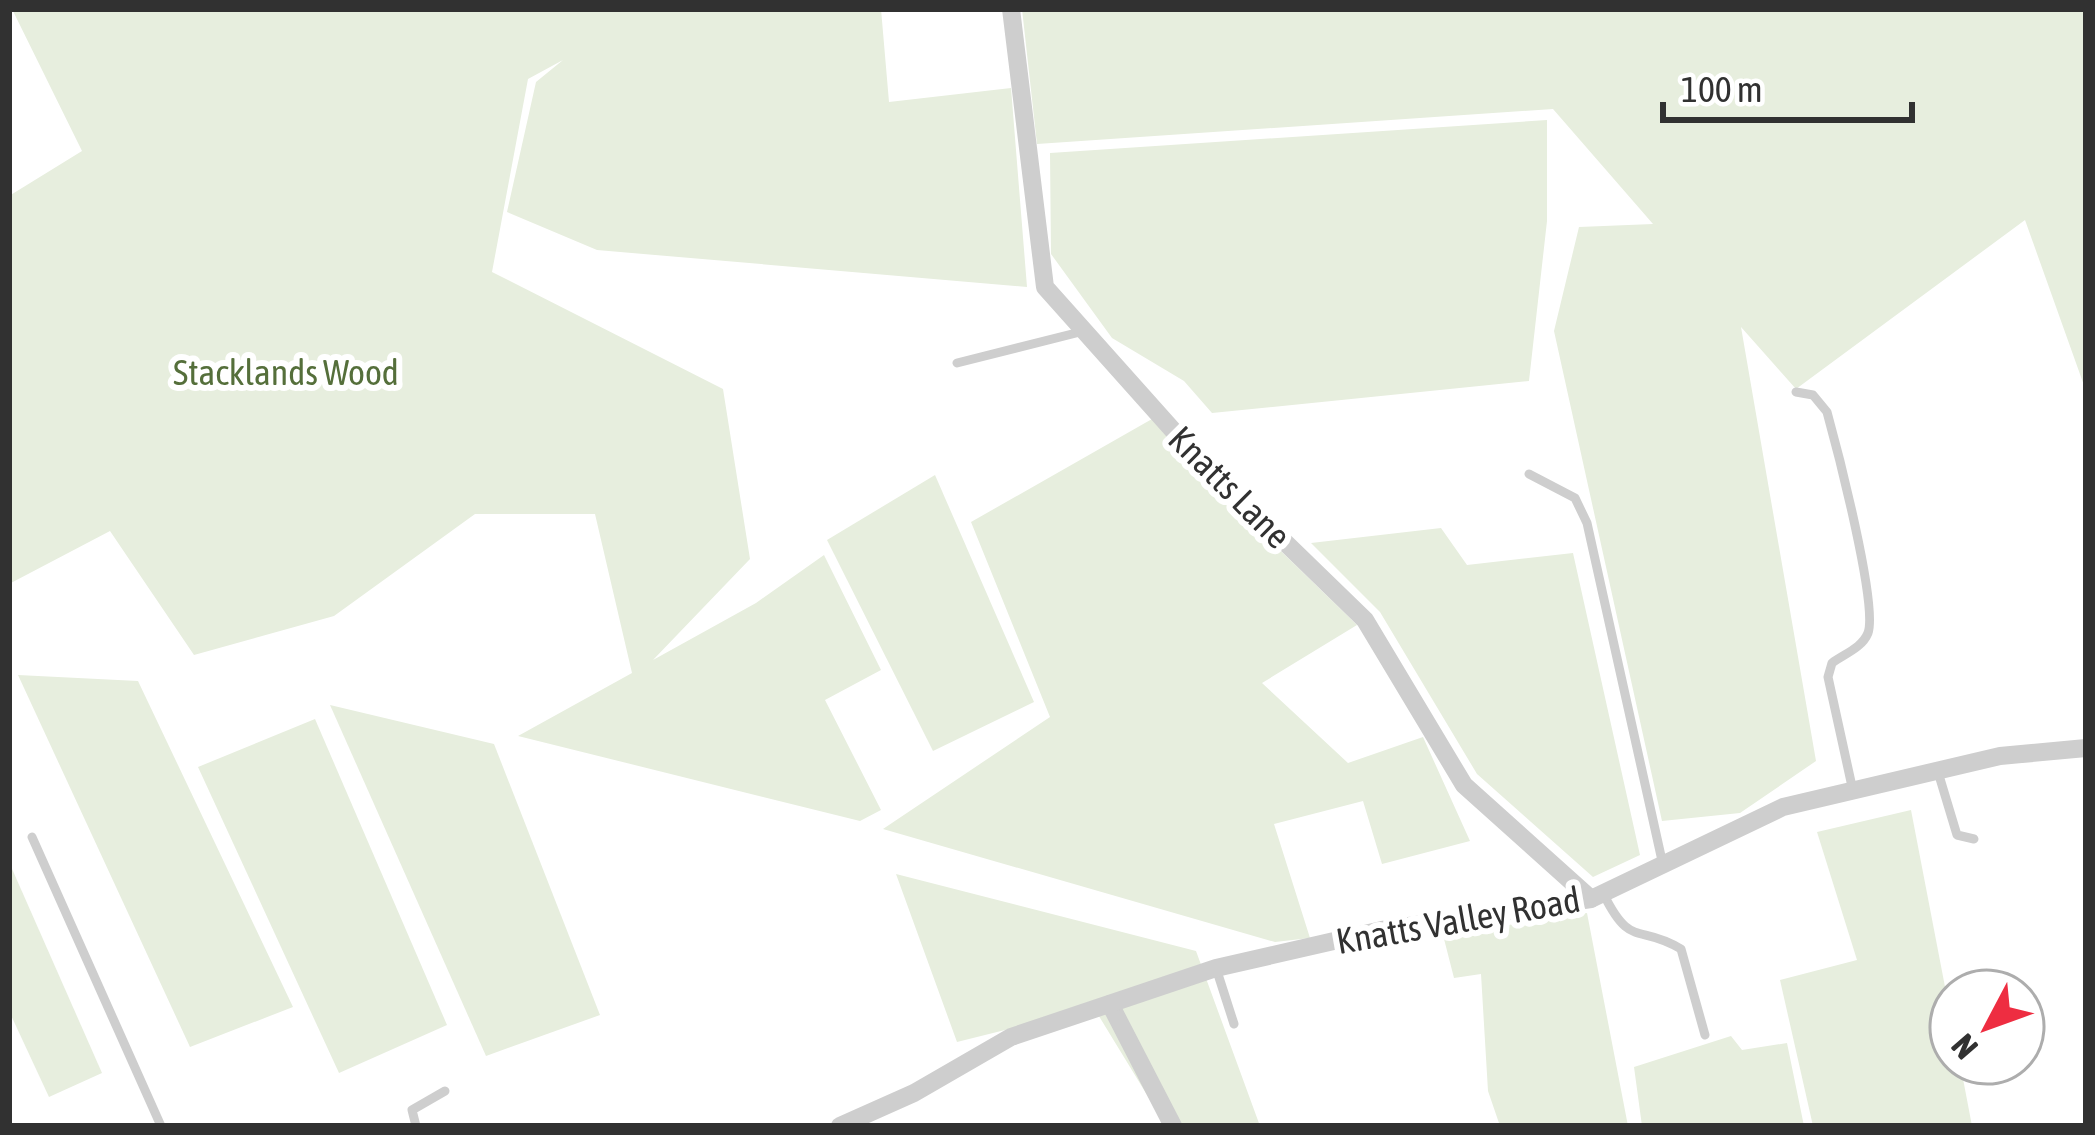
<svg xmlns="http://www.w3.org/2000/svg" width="2095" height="1135" font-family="'Asap Condensed',sans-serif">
  <rect width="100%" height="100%" fill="#fff"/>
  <!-- green -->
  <g fill="#e7eede">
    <polygon points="12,9 881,9 889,102 1011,88 1027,287 597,250 507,212 536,82 563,60 528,79 492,272 723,389 750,559 653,660 756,603 824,555 881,670 825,700 881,810 860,821 518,736 632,673 595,514 475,514 334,616 194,655 110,531 9,584 9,196 82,151"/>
    <polygon points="1022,9 2086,9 2086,391 2025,220 1796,389 1741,327 1816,761 1740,813 1662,821 1554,331 1579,227 1653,224 1553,109 1037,144"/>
    <polygon points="1547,120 1547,221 1529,381 1212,413 1184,381 1112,338 1051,254 1050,153"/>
    <polygon points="1152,419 1190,463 1357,625 1262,683 1348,763 1423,737 1470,841 1382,864 1363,801 1274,824 1310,938 1275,942 883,829 1050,717 971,522"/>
    <polygon points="935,475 1034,702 933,751 827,540"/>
    <polygon points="1441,528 1467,565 1573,553 1640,855 1593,877 1477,774 1380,612 1311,543"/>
    <polygon points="18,675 138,681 293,1007 190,1047"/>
    <polygon points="330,705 494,744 600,1015 486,1056"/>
    <polygon points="315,719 447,1025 339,1073 198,767"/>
    <polygon points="1911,810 1951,1018 1951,1063 1960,1063 1972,1126 1813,1126 1780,980 1857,960 1817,832"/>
    <polygon points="9,862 102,1073 49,1097 9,1011"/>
    <polygon points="896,874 1196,951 1260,1126 1166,1126 1094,1008 957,1042"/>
    <polygon points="1587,913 1628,1126 1500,1126 1488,1091 1481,974 1454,978 1443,935"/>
    <polygon points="1731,1036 1742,1050 1787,1043 1804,1126 1642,1126 1634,1067"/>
  </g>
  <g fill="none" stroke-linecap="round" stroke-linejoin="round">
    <!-- lane -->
    <g stroke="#cecece" stroke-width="9">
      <polyline points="957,363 1084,331"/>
      <path d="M1796,392L1813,395L1827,412C1837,448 1878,605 1868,633C1862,648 1844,654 1832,663L1828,677L1853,791"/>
      <polyline points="1529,474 1575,498 1587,523 1663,865"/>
      <polyline points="1938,772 1957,835 1974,839"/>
      <polyline points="32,837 161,1126"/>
      <path d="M1603,893C1631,950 1638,923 1681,949L1705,1035"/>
      <polyline points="1216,968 1234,1024"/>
      <polyline points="416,1126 412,1110 445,1091"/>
    </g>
    <!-- street -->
    <g stroke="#cecece" stroke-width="18">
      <polyline points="1011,9 1045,287 1195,455 1365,620 1464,785 1591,899"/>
      <polyline points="1110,1004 1173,1126"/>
      <polyline points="840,1126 914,1093 1011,1037 1216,968 1382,930 1591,899 1783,807 2000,756 2086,748"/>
    </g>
  </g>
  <g text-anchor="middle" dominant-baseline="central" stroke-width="12" stroke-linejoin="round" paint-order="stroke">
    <!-- park labels -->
    <g font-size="36" fill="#556f3b" stroke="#fff">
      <text x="286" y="372">Stacklands Wood</text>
    </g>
    <!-- street labels -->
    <g font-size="36" fill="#313131" stroke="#fff">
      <text transform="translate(1230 487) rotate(45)">Knatts Lane</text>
      <text transform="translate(1458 920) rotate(-10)">Knatts Valley Road</text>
    </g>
  </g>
  <!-- border -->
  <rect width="2095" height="1135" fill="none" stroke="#313131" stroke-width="24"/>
  <!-- north arrow -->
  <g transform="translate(1987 1027) rotate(229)"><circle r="57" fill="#ffffff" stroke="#adadad" stroke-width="3"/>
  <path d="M0-9L21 45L0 30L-21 45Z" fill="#ee2d41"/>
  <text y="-18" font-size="33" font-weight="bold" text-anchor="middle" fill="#313131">N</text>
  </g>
  <!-- scale -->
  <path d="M1663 102v18h249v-18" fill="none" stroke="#313131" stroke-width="6"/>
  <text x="1681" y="102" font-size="36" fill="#313131" stroke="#ffffff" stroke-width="9" paint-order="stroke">100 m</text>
</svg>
